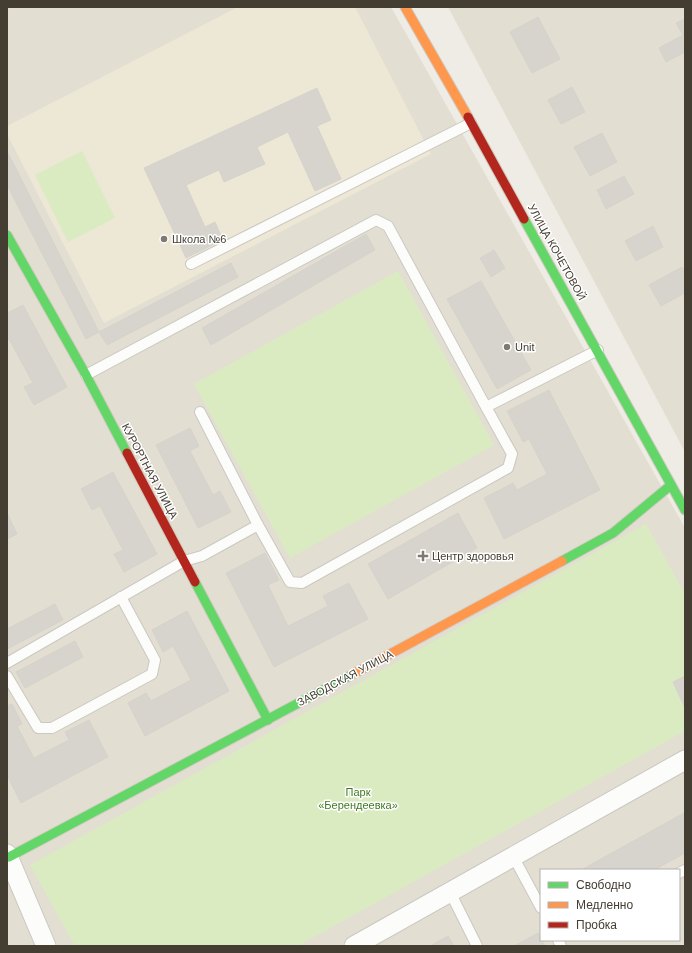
<svg xmlns="http://www.w3.org/2000/svg" width="692" height="953" font-family="Arial,sans-serif">
  <rect width="100%" height="100%" fill="#eeece5"/>
  <!-- residential -->
  <g fill="#e3ded2" fill-rule="evenodd">
    <path d="M7,7H391L685,528V946H7ZM541,870H679V940H541Z"/>
    <polygon points="448,7 685,7 685,452"/>
  </g>
  <!-- education -->
  <polygon fill="#ede7d6" points="238,7 355,7 431,154 104,323 7,134 7,126"/>
  <!-- green -->
  <g fill="#daebc2">
    <polygon points="82,151 115,218 68,242 35,175"/>
    <polygon points="398,271 494,445 290,558 194,384"/>
    <polygon points="646,524 685,594 685,731 298,946 75,946 30,865"/>
  </g>
  <!-- building -->
  <g fill="#d7d4cd" stroke="#d6d3cb">
    <polygon points="538,17 560,59 532,73 510,32"/>
    <polygon points="685,19 685,52 666,62 659,48 683,35 676,23"/>
    <polygon points="572,87 585,112 561,124 548,100"/>
    <polygon points="317,88 331,120 317,126 341,179 315,191 288,132 257,147 265,164 224,182 219,170 186,185 205,227 215,222 223,240 186,258 144,168"/>
    <polygon points="602,133 617,162 590,176 574,147"/>
    <polygon points="7,151 99,332 86,339 7,185"/>
    <polygon points="624,176 634,194 606,209 597,190"/>
    <polygon points="653,226 663,247 636,261 625,241"/>
    <polygon points="366,234 375,250 211,345 202,328"/>
    <polygon points="494,250 505,268 491,277 480,258"/>
    <polygon points="231,263 238,277 107,345 99,332"/>
    <polygon points="682,267 685,274 685,293 661,306 649,285"/>
    <polygon points="481,281 531,370 497,389 447,299"/>
    <polygon points="23,305 67,387 34,405 24,387 33,383 9,339 7,340 7,313"/>
    <polygon points="549,390 600,490 504,539 484,498 513,483 517,490 547,474 529,439 523,442 507,411"/>
    <polygon points="190,428 199,446 190,451 213,495 220,491 231,512 198,528 156,445"/>
    <polygon points="113,472 157,554 124,572 114,554 123,550 100,506 92,510 81,489"/>
    <polygon points="7,513 17,534 7,539"/>
    <polygon points="458,513 477,548 388,599 368,564"/>
    <polygon points="265,553 279,580 268,585 288,626 328,606 323,596 349,583 368,619 274,667 226,573"/>
    <polygon points="55,604 63,620 7,649 7,629"/>
    <polygon points="187,611 229,691 145,736 128,703 146,693 151,701 191,680 173,646 163,652 152,630"/>
    <polygon points="75,641 83,657 25,688 16,672"/>
    <polygon points="685,676 685,708 673,682"/>
    <polygon points="12,704 22,724 17,726 34,758 69,740 65,732 89,720 108,757 21,803 7,775 7,706"/>
    <polygon points="684,813 685,853 654,870 581,870"/>
    <polygon points="538,933 545,946 514,946"/>
    <polygon points="448,936 454,946 430,946"/>
  </g>
  <g fill="none" stroke-linecap="round" stroke-linejoin="round">
    <defs>
      <g id="lane">
        <polyline points="191,264 471,123"/>
        <polyline points="86,375 376,220 388,226 486,407 598,350"/>
        <polyline points="258,525 290,582 302,583 508,468 512,454 486,407"/>
        <polyline points="7,663 184,561 202,556 258,525 200,412"/>
        <polyline points="7,676 38,728 52,728 152,674 155,660 121,597"/>
        <polyline points="513,856 541,908"/>
        <polyline points="679,873 685,870"/>
        <polyline points="450,892 477,946"/>
        <polyline points="558,940 561,946"/>
      </g>
      <g id="street">
        <polyline points="7,854 46,946"/>
        <polyline points="354,946 685,760"/>
      </g>
      <g id="fast">
        <polyline points="524,219 685,510"/>
        <polyline points="7,235 86,375 127,453"/>
        <polyline points="562,561 613,533 671,485"/>
        <polyline points="195,582 268,720"/>
        <polyline points="9,857 355,673"/>
      </g>
      <g id="slow">
        <polyline points="405,7 468,117"/>
        <polyline points="355,673 562,561"/>
      </g>
      <g id="jam">
        <polyline points="468,117 524,219"/>
        <polyline points="127,453 195,582"/>
      </g>
    </defs>
    <!-- lane casing -->
    <use href="#lane" stroke="#cac8c1" stroke-width="12"/>
    <!-- street casing -->
    <use href="#street" stroke="#cac8c1" stroke-width="21"/>
    <!-- fast casing -->
    <use href="#fast" stroke="#cfcabd" stroke-width="11"/>
    <!-- slow casing -->
    <use href="#slow" stroke="#cfcabd" stroke-width="11"/>
    <!-- jam casing -->
    <use href="#jam" stroke="#cfcabd" stroke-width="11"/>
    <!-- lane -->
    <use href="#lane" stroke="#fcfcfb" stroke-width="10"/>
    <!-- street -->
    <use href="#street" stroke="#fcfcfb" stroke-width="19"/>
    <!-- fast -->
    <use href="#fast" stroke="#63d668" stroke-width="9"/>
    <!-- slow -->
    <use href="#slow" stroke="#ff974d" stroke-width="9"/>
    <!-- jam -->
    <use href="#jam" stroke="#b3261e" stroke-width="9"/>
  </g>
  <!-- markers -->
  <g fill="#7f7a71" stroke="#fff" stroke-width="1.5">
    <circle cx="164" cy="239" r="4"/>
    <circle cx="507" cy="347" r="4"/>
    <path d="M421 550h4v4h4v4h-4v4h-4v-4h-4v-4h4z"/>
  </g>
  <g text-anchor="middle" dominant-baseline="central" stroke-width="3" stroke-linejoin="round" paint-order="stroke">
    <!-- poi labels -->
    <g font-size="11" fill="#433d32" stroke="#fff" text-anchor="start">
      <text x="172" y="239">Школа №6</text>
      <text x="515" y="347">Unit</text>
      <text x="432" y="556">Центр здоровья</text>
    </g>
    <!-- street labels -->
    <g font-size="11" fill="#433d32" stroke="#fff">
      <text transform="translate(557 252) rotate(61)">УЛИЦА КОЧЕТОВОЙ</text>
      <text transform="translate(150 471) rotate(62)">КУРОРТНАЯ УЛИЦА</text>
      <text transform="translate(345 678) rotate(-28)">ЗАВОДСКАЯ УЛИЦА</text>
    </g>
    <!-- park labels -->
    <g font-size="11" fill="#417822" stroke="#fff">
      <text x="358" y="792">Парк<tspan x="358" dy="13">«Берендеевка»</tspan></text>
    </g>
  </g>
  <!-- border -->
  <rect width="692" height="953" fill="none" stroke="#433d32" stroke-width="16"/>
  <!-- legend -->
  <rect x="540" y="869" width="140" height="72" fill="#ffffff" stroke="#b4b1ad"/>
  <rect x="548" y="882" width="20" height="6" fill="#63d668" stroke="#b4b1ad"/>
  <text x="576" y="889" font-size="12" fill="#433d32">Свободно</text>
  <rect x="548" y="902" width="20" height="6" fill="#ff974d" stroke="#b4b1ad"/>
  <text x="576" y="909" font-size="12" fill="#433d32">Медленно</text>
  <rect x="548" y="922" width="20" height="6" fill="#b3261e" stroke="#b4b1ad"/>
  <text x="576" y="929" font-size="12" fill="#433d32">Пробка</text>
</svg>
